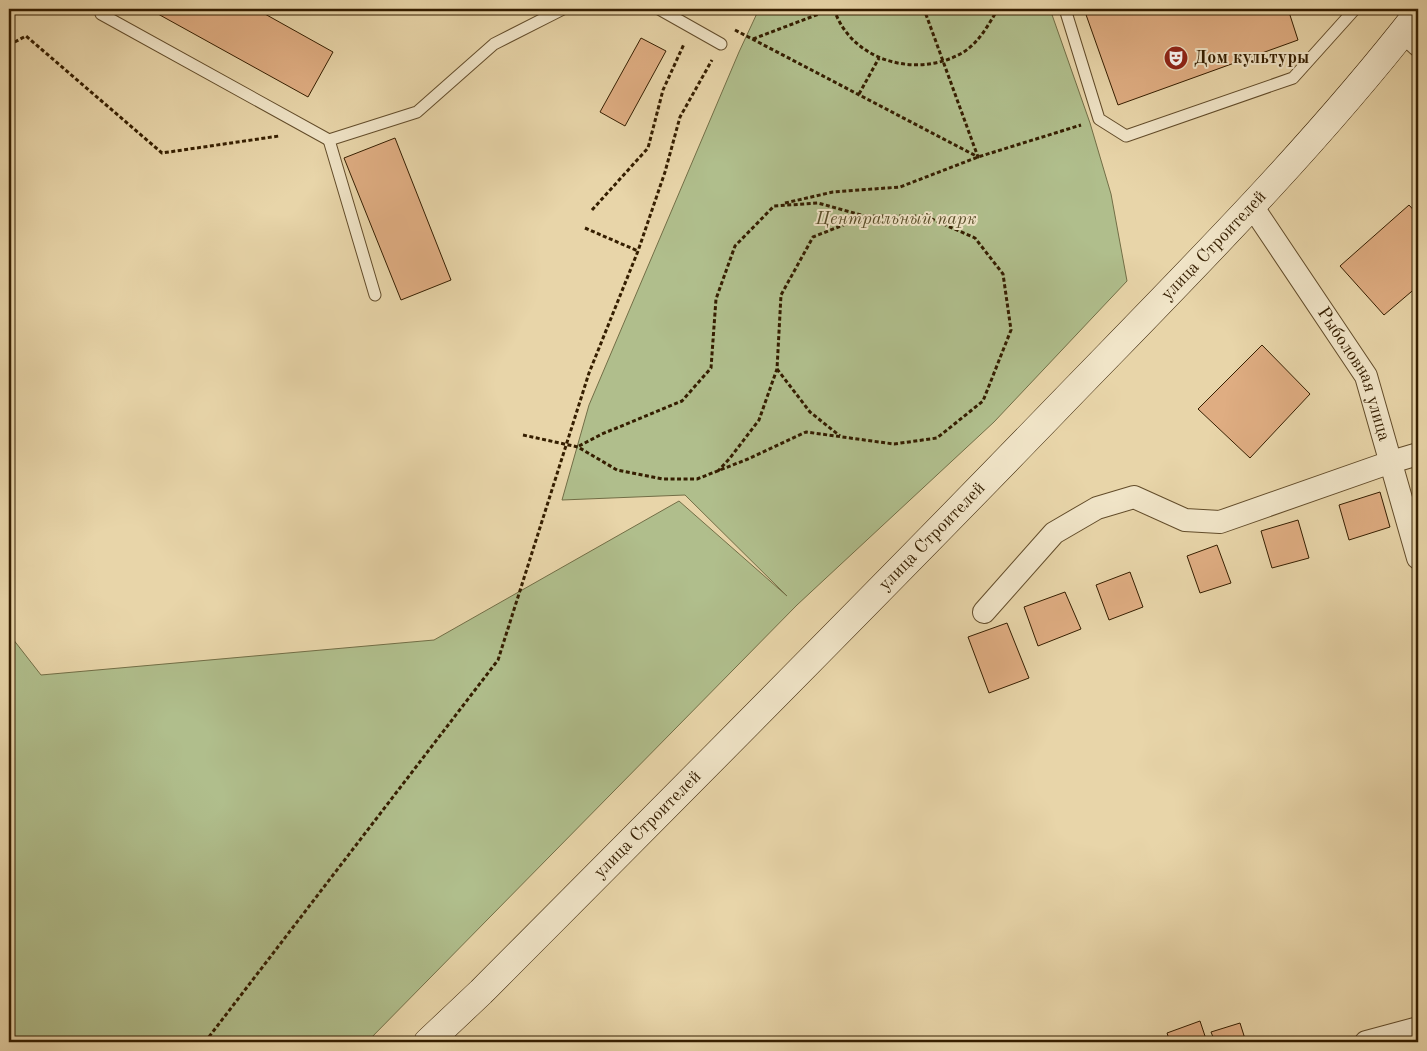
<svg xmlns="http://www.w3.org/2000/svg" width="1427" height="1051" font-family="'Old Standard TT',serif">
  <rect width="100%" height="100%" fill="#e8d5a9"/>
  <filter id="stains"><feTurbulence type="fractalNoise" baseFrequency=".004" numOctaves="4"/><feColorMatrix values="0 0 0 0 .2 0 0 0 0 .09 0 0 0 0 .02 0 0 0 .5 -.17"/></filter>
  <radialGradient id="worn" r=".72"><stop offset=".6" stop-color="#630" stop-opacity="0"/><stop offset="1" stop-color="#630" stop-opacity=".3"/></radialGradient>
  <!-- green -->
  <polygon fill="#b0be8c" stroke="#726e46" points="759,9 1050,9 1090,123 1111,194 1127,281 994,422 797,605 367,1042 9,1042 9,634 41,675 434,640 679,501 787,596 685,495 562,500 589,405 739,52"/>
  <!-- building -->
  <g fill="#dfad82" stroke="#351e00">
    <polygon points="149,9 256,9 333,52 308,97"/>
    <polygon points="1084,9 1288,9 1298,40 1118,105"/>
    <polygon points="641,38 666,51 625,126 600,112"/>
    <polygon points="395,138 451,280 401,300 344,158"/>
    <polygon points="1409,205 1418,215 1418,286 1384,315 1340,266"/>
    <polygon points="1262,345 1310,394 1250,458 1198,409"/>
    <polygon points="1380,492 1390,527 1349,540 1339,505"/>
    <polygon points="1298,520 1309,558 1272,568 1261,531"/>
    <polygon points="1217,545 1231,583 1200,593 1187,556"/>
    <polygon points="1130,572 1143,607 1109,620 1096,585"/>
    <polygon points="1065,592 1081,629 1038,646 1024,607"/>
    <polygon points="1007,623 1029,678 989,693 968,637"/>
    <polygon points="1200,1021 1207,1042 1170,1042 1167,1033"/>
    <polygon points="1240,1023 1246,1042 1215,1042 1211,1032"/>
  </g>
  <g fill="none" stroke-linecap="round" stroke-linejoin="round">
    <defs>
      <g id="service">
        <polyline points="659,9 721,44"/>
        <polyline points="1065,9 1099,119 1126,136 1293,78 1355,9"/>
        <polyline points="101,14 329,140 417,112 494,44 563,9"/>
        <polyline points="329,140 375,295"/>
      </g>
      <g id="minor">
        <polyline points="1404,32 1418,45"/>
        <path id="s1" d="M1252,206L1366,376L1418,558"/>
        <polyline points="984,612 1054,533 1097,508 1134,497 1185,520 1220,522 1391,462 1418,454"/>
        <polyline points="1366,1042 1418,1028"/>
      </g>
      <g id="secondary">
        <path id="s2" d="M428,1042L481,992C675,797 869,603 1060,405C1183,278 1309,153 1418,13"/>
      </g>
    </defs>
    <!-- service casing -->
    <use href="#service" stroke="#624c2a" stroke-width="13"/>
    <!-- minor casing -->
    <use href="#minor" stroke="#624c2a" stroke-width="24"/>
    <!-- secondary casing -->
    <use href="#secondary" stroke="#351e00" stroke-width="29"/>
    <!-- path -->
    <g stroke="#351e00" stroke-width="3" stroke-dasharray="4 2.5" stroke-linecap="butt">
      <path d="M834,9C851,61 916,79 962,53C979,43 988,25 998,9"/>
      <polyline points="735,30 978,157 924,9"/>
      <polyline points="753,39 832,9"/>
      <polyline points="9,45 26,36 162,153 279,136"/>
      <polyline points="859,94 879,58"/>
      <polyline points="785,203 833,192 900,187 978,157 1081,125"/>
      <polyline points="592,210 648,148 663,90 684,44"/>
      <polyline points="585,228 638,251"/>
      <polyline points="777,369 810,412 840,436"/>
      <polyline points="523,435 578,447 617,470 663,479 697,479 748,459 806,432 894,444 937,438 983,401 1011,330 1003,274 975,238 925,216 866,216 813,237 781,295 777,369 759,420 730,458 718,471"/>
      <polyline points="579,446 602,434 682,401 711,368 716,299 735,246 774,206 818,203 865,216"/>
      <polyline points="205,1042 498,660 589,373 638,251 665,172 680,117 712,60"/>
    </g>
    <!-- service -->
    <use href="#service" stroke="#f0e4c7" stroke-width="11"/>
    <!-- minor -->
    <use href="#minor" stroke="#f0e4c7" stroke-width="22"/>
    <!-- secondary -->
    <use href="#secondary" stroke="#f0e4c7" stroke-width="28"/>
  </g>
  <!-- icons -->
  <defs>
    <symbol id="theatre-disc" viewBox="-11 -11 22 22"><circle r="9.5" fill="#8f2418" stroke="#f0e4c7"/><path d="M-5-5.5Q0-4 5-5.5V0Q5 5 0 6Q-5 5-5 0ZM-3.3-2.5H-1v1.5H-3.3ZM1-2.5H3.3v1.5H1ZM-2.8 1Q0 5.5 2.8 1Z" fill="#fff"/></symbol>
  </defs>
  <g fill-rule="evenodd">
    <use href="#theatre-disc" x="1162" y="44" width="28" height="28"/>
  </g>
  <g text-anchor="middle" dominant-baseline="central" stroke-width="4" stroke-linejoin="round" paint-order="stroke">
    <!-- poi labels -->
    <g font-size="18" font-weight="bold" fill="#351e00" stroke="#f0e4c7" text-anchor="start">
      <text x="1194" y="58">Дом культуры</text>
    </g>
    <!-- park labels -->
    <g font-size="18" font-style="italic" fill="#5a4e2a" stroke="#f0e4c7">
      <text x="896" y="219">Центральный парк</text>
    </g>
    <!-- street labels -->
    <g font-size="18" fill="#351e00" stroke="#f0e4c7">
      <text stroke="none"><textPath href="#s2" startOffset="1119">улица Строителей</textPath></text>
      <text stroke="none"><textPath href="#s1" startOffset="198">Рыболовная улица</textPath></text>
      <text stroke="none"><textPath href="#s2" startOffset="714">улица Строителей</textPath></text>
      <text stroke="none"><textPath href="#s2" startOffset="309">улица Строителей</textPath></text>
    </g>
  </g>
  <!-- margin -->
  <rect width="1427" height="1051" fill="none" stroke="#e8d5a9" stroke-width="30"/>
  <rect x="10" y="10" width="1407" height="1031" fill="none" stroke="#351e00" stroke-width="2.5"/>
  <rect x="15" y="15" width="1397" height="1021" fill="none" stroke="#351e00"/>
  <rect width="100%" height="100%" filter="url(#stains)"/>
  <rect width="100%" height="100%" fill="url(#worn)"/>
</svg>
